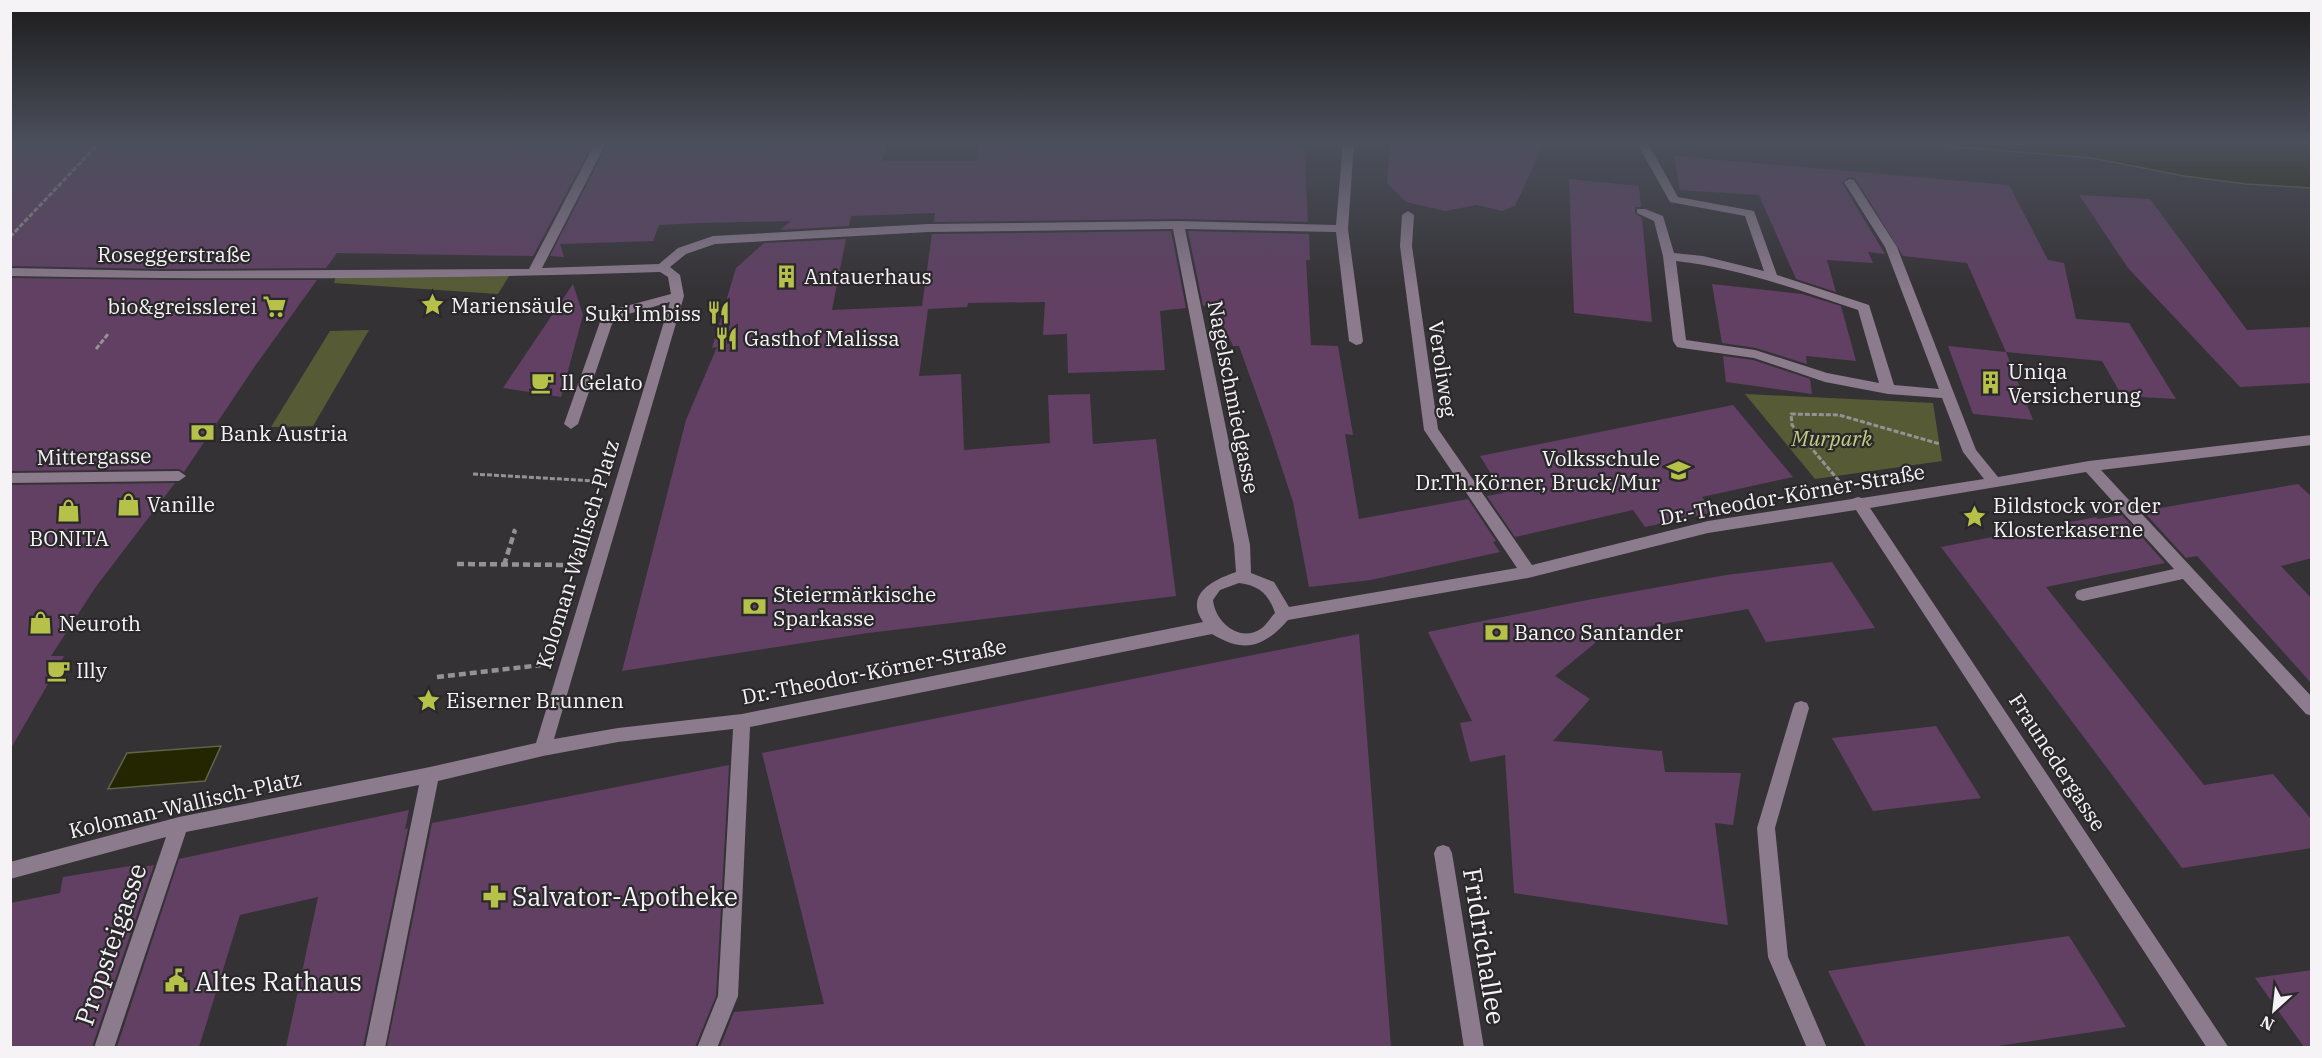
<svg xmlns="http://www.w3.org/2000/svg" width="2322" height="1058" font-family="'IBM Plex Serif',serif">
  <rect width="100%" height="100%" fill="#353235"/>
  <!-- green -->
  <g fill="#575b35">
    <polygon points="337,272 511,273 498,294 334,283"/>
    <polygon points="369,330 313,426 271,427 330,331"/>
    <polygon points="1745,394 1933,403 1942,461 1815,479"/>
  </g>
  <!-- water -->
  <g fill="#232600" stroke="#62644a" stroke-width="1.5">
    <polygon points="1908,143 2311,143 2311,188 2246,184 2184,176 2092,158"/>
    <polygon points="221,746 205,781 108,789 127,753"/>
  </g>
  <!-- building -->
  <g fill="#614064">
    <polygon points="10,143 593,143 533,256 337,253 326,268 162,269 10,266"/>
    <polygon points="608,143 888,143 882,161 976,161 980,143 1304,143 1308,222 1178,219 934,222 935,213 851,216 849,226 780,230 791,221 700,223 659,225 653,241 560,244 564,257 550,256"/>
    <polygon points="1390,143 1544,143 1515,206 1502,211 1477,205 1445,211 1406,202 1387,183"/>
    <polygon points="1674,156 2009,185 2048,260 2064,263 2076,319 2129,323 2176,399 2122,396 2102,361 2006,352 1967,263 1903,256 1855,178 1849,177 1842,183 1885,254 1868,252 1873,263 1827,260 1836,292 1796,279 1759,195 1680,190"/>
    <polygon points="1569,179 1639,186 1641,207 1635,207 1635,213 1642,218 1652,322 1574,313"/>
    <polygon points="2079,195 2150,199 2247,330 2312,327 2312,383 2240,387 2128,268"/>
    <polygon points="1171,231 1186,308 1160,311 1165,370 1068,373 1067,334 1043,335 1045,302 968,303 967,307 928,309 919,376 961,374 964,450 1050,443 1048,395 1090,394 1093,444 1156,439 1176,596 868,633 622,671 686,420 717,347 712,348 736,268 764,243 846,239 832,310 922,306 932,234"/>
    <polygon points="1188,231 1309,234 1310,260 1306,260 1311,345 1338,346 1353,435 1345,434 1359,519 1468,499 1496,541 1493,542 1500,552 1371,580 1309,587 1293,502 1270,432 1239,346 1233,346 1213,304 1203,306"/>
    <polygon points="10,278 173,280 317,280 255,366 184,472 179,469 10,471"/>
    <polygon points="573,284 583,315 561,397 503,388"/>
    <polygon points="1712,284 1802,294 1841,306 1856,361 1806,356 1807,364 1756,348 1722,343"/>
    <polygon points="1948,346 2006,352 2033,420 1973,414"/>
    <polygon points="1723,356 1753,360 1810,379 1812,394 1726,382"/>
    <polygon points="1733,405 1793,477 1702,497 1713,512 1645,527 1633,510 1515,537 1487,496 1503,493 1480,456"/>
    <polygon points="175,483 95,588 51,656 64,656 10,750 10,485"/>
    <polygon points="2298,484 2312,497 2312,558 2281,566 2312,599 2312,684 2197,556 2186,558 2143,511"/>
    <polygon points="2122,515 2165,563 2046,587 2204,785 2273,774 2312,820 2312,848 2182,868 1941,547 2096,517 2098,519"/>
    <polygon points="1832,562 1875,628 1766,642 1748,609 1606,634 1555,676 1590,699 1553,741 1662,751 1665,772 1741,773 1733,825 1715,823 1728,925 1514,893 1505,755 1470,762 1460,723 1472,721 1428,632 1587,600 1726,575"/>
    <polygon points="1359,634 1391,1047 720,1047 734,1012 824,1004 762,753"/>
    <polygon points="1936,726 1981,798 1873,811 1832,738"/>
    <polygon points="729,765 716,996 695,1047 387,1047 432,823"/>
    <polygon points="409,810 405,829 408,828 363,1047 286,1047 318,897 240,915 199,1047 117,1047 179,859"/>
    <polygon points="142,864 141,867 154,865 92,1047 10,1047 10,903 60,893 63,877"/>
    <polygon points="2069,936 2126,1027 1991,1047 1866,1047 1828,971"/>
    <polygon points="2312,970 2312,1047 2304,1047 2255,978"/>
  </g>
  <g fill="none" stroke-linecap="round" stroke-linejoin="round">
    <!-- path-far1 -->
    <g stroke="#949294" stroke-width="3" stroke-dasharray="5 2" stroke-linecap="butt">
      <polyline points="10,237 99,143"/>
      <polyline points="96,349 108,334"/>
      <polyline points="473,474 595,481"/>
      <polyline points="1839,481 1792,425 1791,414 1839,415 1940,444"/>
      <polyline points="514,531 515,529"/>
    </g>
    <!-- path -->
    <g stroke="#949294" stroke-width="4.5" stroke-dasharray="7 4" stroke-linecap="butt">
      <polyline points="457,564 570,565"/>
      <polyline points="504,565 515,530"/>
      <polyline points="437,677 541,665"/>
    </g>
    <!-- minor -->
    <g fill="#8b7b8d" fill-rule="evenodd">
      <path d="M595,143H606L542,268L659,264L678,248L713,236L928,224L1178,221L1336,225L1343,143H1354L1348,229L1363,341L1361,344L1356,345L1349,341L1336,232L1185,229L1250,545L1251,573L1274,582L1289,607L1517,568L1424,430L1400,246L1402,215L1408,211L1414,215L1412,246L1438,429L1532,565L1708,521L1852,499L1858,497L1862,498L1984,479L1963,452L1942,398L1888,394L1825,382L1754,358L1682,348L1677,347L1673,341L1663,256L1654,221L1637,213V209H1645L1663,216L1674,253L1703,256L1764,271L1745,216L1670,202L1638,145L1640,143H1648L1678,197L1754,211L1777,275L1869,305L1894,385L1939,389L1885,247L1844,182L1850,179L1854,180L1897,247L1976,450L1998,477L2089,461L2312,435V445L2101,470L2312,697V716L2306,714L2183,579L2083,601L2077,599L2075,595L2077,591L2083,589L2174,569L2086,472L1870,508L2229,1048H2207L1856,510L1708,533L1528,578L1288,620C1264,647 1245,654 1212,634L750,727L738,996L717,1048H697L718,996L733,729L618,742L543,756L438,781L385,1048H365L419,785L186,832L114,1048H94L166,837L10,879V862L179,817L430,767L536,743L670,302L625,315L612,324L578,424L571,429L564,424L601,319L615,309L671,294L668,277L660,272C444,279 227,280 10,276V268L162,271L529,269ZM1173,229L1234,545L1236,572C1213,580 1184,594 1203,622L742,714L618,728L554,739L684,296L680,275L670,267L686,254L715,244L928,232ZM1676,261C1739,268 1798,290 1858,310L1879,383L1827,373L1755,350L1686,340ZM1239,583C1258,585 1269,594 1275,613C1271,617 1267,624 1262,628C1240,644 1215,622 1213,600L1220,590Z"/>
      <polygon points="179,471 186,476 179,481 10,483 10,473"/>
      <polygon points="1801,701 1807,703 1809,708 1775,828 1788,957 1827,1048 1807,1048 1768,957 1757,828 1793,708 1795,703"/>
      <polygon points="1443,845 1449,847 1452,853 1484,1048 1464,1048 1434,853 1437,847"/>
    </g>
  </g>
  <!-- sky -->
  <linearGradient id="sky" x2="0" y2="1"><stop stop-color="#1d1c1d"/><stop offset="0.49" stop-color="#4b4f5c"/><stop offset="1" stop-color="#4b4f5c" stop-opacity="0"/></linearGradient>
  <rect width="2322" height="291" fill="url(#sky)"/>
  <!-- icons -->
  <defs>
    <symbol id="building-bare" viewBox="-9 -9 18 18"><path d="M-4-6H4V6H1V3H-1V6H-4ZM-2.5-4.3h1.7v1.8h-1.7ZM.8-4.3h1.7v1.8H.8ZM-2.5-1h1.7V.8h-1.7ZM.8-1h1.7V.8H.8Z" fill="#b6c149" stroke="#2b282b" stroke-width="2.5" paint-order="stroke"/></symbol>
    <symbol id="sight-bare" viewBox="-9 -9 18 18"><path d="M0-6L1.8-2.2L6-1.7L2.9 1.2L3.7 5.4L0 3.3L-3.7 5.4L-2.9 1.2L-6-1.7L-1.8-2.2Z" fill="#b6c149" stroke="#2b282b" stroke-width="2.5" paint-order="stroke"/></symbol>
    <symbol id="supermarket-bare" viewBox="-9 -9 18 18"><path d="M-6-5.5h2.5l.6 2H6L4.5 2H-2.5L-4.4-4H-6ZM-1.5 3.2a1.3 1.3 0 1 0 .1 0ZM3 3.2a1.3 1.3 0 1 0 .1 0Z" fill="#b6c149" stroke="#2b282b" stroke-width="2.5" paint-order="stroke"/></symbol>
    <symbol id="restaurant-bare" viewBox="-9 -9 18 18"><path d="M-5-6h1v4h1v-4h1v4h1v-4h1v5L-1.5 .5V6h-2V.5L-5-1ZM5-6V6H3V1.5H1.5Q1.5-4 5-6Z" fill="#b6c149" stroke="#2b282b" stroke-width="2.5" paint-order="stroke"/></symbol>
    <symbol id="cafe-bare" viewBox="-9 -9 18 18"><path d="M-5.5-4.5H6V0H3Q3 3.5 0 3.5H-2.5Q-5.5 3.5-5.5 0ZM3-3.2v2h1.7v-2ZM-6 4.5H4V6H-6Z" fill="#b6c149" stroke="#2b282b" stroke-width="2.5" paint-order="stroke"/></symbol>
    <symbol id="bank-bare" viewBox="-9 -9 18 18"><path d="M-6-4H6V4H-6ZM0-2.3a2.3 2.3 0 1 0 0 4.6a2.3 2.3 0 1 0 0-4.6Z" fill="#b6c149" stroke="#2b282b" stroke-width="2.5" paint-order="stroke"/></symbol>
    <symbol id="school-bare" viewBox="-9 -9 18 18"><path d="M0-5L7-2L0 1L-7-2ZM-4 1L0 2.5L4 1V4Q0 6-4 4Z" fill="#b6c149" stroke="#2b282b" stroke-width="2.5" paint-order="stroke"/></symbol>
    <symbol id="shop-bare" viewBox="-9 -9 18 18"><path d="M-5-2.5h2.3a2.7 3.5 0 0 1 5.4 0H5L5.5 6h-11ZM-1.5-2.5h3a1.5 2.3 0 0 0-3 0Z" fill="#b6c149" stroke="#2b282b" stroke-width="2.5" paint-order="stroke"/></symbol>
    <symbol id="pharmacy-bare" viewBox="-9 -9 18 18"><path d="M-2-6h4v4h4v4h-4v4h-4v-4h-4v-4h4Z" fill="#b6c149" stroke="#2b282b" stroke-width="2.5" paint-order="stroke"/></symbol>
    <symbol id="civic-bare" viewBox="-9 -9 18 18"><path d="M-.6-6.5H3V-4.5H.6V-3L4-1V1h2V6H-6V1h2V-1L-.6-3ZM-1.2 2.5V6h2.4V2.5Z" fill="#b6c149" stroke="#2b282b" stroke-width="2.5" paint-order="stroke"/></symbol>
  </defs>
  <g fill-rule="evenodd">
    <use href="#building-bare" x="770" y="260" width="33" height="33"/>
    <use href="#sight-bare" x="416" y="288" width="33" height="33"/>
    <use href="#supermarket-bare" x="258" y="290" width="33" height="33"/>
    <use href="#restaurant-bare" x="702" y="296" width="33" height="33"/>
    <use href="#restaurant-bare" x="710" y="322" width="33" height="33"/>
    <use href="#cafe-bare" x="526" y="366" width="33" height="33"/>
    <use href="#building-bare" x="1974" y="366" width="33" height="33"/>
    <use href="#bank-bare" x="186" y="416" width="33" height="33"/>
    <use href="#school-bare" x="1662" y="454" width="33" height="33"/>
    <use href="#shop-bare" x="112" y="488" width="33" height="33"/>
    <use href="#shop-bare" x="52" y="494" width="33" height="33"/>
    <use href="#sight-bare" x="1958" y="500" width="33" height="33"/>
    <use href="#bank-bare" x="738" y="590" width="33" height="33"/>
    <use href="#shop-bare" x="24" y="606" width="33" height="33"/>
    <use href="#bank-bare" x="1480" y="616" width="33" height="33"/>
    <use href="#cafe-bare" x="42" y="654" width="33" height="33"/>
    <use href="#sight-bare" x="412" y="684" width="33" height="33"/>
    <use href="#pharmacy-bare" x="478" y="880" width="33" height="33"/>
    <use href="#civic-bare" x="160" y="964" width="33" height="33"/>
  </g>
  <g text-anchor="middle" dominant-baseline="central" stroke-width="4.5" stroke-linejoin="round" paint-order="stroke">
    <!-- street labels -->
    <g font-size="21" fill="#f5f3f5" stroke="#2b282b">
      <text x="174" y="254">Roseggerstraße</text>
      <text transform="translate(1443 369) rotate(82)">Veroliweg</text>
      <text transform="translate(1234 397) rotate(79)">Nagelschmiedgasse</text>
      <text transform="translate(94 456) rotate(-1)">Mittergasse</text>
      <text transform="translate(1792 494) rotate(-10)">Dr.-Theodor-Körner-Straße</text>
      <text transform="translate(577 554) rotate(-73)">Koloman-Wallisch-Platz</text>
      <text transform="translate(874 671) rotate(-11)">Dr.-Theodor-Körner-Straße</text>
      <text transform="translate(2058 762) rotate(57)">Fraunedergasse</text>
      <text transform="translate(185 804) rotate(-13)">Koloman-Wallisch-Platz</text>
    </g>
    <!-- poi labels -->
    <g font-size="21" fill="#f5f3f5" stroke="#2b282b" text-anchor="start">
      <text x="804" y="276">Antauerhaus</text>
      <text x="451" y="305">Mariensäule</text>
      <text x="257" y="306" text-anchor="end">bio&amp;greisslerei</text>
      <text x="701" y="313" text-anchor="end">Suki Imbiss</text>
      <text x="744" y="338">Gasthof Malissa</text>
      <text x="2008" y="371">Uniqa<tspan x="2008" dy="24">Versicherung</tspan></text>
      <text x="561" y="382">Il Gelato</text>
      <text x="220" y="433">Bank Austria</text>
      <text x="1660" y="458" text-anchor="end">Volksschule<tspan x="1660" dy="24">Dr.Th.Körner, Bruck/Mur</tspan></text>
      <text x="147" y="504">Vanille</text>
      <text x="1993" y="505">Bildstock vor der<tspan x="1993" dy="24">Klosterkaserne</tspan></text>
      <text x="69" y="538" text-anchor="middle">BONITA</text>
      <text x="773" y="594">Steiermärkische<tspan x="773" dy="24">Sparkasse</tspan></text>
      <text x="59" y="623">Neuroth</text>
      <text x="1514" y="632">Banco Santander</text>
      <text x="76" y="670">Illy</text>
      <text x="446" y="700">Eiserner Brunnen</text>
    </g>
    <!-- park labels -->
    <g font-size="21" font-style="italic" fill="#c5cf81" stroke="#2b282b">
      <text x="1832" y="438">Murpark</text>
    </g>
    <!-- near-poi labels -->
    <g font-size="26" fill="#f5f3f5" stroke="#2b282b" text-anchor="start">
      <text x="512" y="896">Salvator-Apotheke</text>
      <text x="195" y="981">Altes Rathaus</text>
    </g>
    <!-- near-street labels -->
    <g font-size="26" fill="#f5f3f5" stroke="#2b282b">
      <text transform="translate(110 944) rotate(-71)">Propsteigasse</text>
      <text transform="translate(1485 946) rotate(81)">Fridrichallee</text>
    </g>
  </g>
  <!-- border -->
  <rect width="2322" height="1058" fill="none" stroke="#f5f3f5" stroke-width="24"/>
  <!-- north arrow -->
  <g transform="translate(2274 1010) rotate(207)" stroke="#2b282b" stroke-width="4.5" paint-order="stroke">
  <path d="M0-4.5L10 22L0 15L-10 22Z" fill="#f5f3f5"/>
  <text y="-9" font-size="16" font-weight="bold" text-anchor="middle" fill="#f5f3f5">N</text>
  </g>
</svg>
